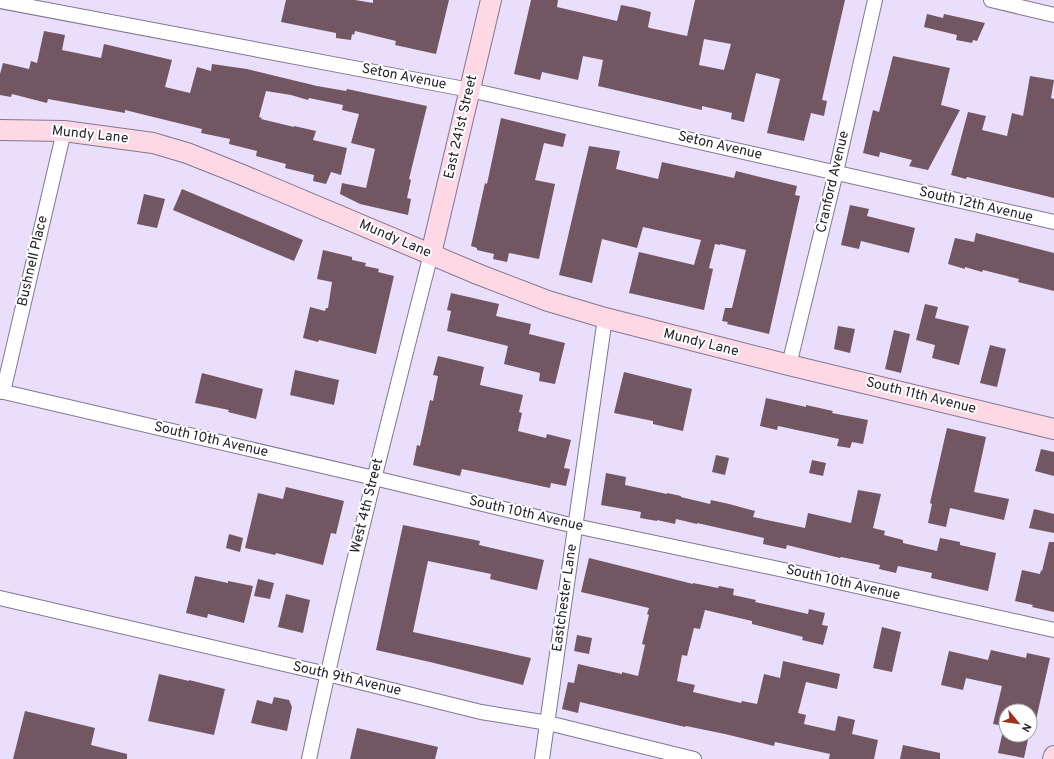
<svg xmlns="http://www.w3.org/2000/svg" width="1054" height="759" font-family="Overpass,sans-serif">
  <rect width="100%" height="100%" fill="#e9dffc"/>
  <!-- building -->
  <g fill="#725662" fill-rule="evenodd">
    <polygon points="286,0 355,0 373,3 373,0 449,0 436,54 395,45 396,41 355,31 354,35 352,34 351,40 336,38 336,33 281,22"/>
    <path d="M531,0H558L557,7L617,21L621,5L636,8L651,12L648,27L650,28L687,36L695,0H845L822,100L827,101L824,116L811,113L804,141L767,133L780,79L756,73L744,122L731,119L732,113L702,106V110L693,108L598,86L603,60L583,56L578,80L542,72L540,80L514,74ZM704,39L731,44L724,70L699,65Z"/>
    <polygon points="927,14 943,18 944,14 985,23 977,41 973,40 972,43 956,40 957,35 924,27"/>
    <polygon points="44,31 65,35 62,50 101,58 104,44 172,60 165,87 190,93 197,67 211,71 212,64 247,69 317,86 346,91 347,89 427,106 409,179 411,180 407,198 411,199 408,215 360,204 340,194 342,183 366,188 375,149 351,143 359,114 342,110 343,105 309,98 308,100 291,95 266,91 259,117 262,118 261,119 294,127 294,126 316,131 313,140 347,148 341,175 331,172 326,184 313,181 314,175 285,168 286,164 256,156 257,151 229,144 230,139 201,133 202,129 125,110 125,113 48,99 47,103 12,94 11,97 0,95 0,74 3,63 29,69 31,61 37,63"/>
    <polygon points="893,56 950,68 941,105 960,110 928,170 909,166 912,160 880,152 879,157 863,153 873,110 879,112"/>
    <polygon points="1030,76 1054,80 1051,98 1054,99 1054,198 967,177 966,179 951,175 968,112 986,116 982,130 1007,136 1012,113 1023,116"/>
    <polygon points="501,118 566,134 563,147 544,143 535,180 555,184 539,259 509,253 507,262 493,259 494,254 477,250 477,248 471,246 485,183 487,184"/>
    <polygon points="589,146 620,151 616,169 658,179 662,162 734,178 736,171 797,186 795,195 800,196 769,334 727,324 728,322 722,321 725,308 732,308 746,250 720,244 720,245 715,244 709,268 713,269 704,310 629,293 639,252 694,265 701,240 643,227 637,248 602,239 592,283 559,275"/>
    <polygon points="182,189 303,240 294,261 173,210"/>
    <polygon points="144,194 165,199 157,228 137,224"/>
    <polygon points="850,205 869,209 867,216 915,228 909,253 861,241 859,249 841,245"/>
    <polygon points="976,233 1054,253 1054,291 1018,282 1019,279 983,270 982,272 965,267 965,269 948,264 955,238 974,242"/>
    <polygon points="323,250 352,257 352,260 366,263 365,266 379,269 378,272 394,276 376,354 319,340 318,342 303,338 310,307 325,311 326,308 328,308 332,282 317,279"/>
    <polygon points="451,293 499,304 496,316 531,324 529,334 565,343 555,384 539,381 540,373 504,364 508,346 447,331 451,311 447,310"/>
    <polygon points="925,304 938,307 935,318 969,326 959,365 932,358 935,345 916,340"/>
    <polygon points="838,326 855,329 850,353 834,349"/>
    <polygon points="894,330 910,334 901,373 885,369"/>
    <polygon points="990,345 1006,349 997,387 980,383"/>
    <polygon points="438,356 484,367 480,385 523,395 519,412 522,413 518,431 546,438 547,434 571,440 564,468 570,469 566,486 551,483 550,488 462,469 460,476 413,465 417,445 420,446 430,400 433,401 438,376 433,375"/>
    <polygon points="295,370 339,380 334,405 290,395"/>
    <polygon points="624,372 692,389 683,431 653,424 653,421 614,413"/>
    <polygon points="202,373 263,389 256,419 228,412 229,410 195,403"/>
    <polygon points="766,398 806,407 806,405 833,411 832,413 868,420 863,444 852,442 850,448 837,446 839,439 778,426 777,430 760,426"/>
    <polygon points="947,428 986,437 974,492 1009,499 1004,520 950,508 946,527 928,523 932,504 930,503"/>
    <polygon points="1041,449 1054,452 1054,476 1035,471"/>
    <polygon points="716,455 729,458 725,475 712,472"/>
    <polygon points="812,460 826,463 823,476 809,473"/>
    <polygon points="606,473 626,477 625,485 667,494 667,493 681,496 681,497 710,504 711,500 729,504 755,511 753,517 805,528 808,513 851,523 858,490 881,494 873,528 885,531 884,535 903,540 903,543 937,551 940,538 960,542 960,545 996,553 988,591 931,578 932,573 898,566 896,573 879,569 880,565 841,557 840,558 787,545 786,549 763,544 764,538 697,523 697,524 676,519 675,524 657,520 657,521 640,518 641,512 601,505"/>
    <polygon points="286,487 344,501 336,534 331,533 323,565 276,553 275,555 245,548 258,493 283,499"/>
    <polygon points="1034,509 1054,514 1054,533 1029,528"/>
    <polygon points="403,525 480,541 479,545 544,560 537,590 490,579 491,574 428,561 413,632 531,658 523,685 430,662 376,650"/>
    <polygon points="229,534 243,538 240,552 226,548"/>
    <polygon points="1049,542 1054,542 1054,612 1032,607 1033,605 1015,601 1022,570 1040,574 1041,570 1042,571"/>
    <polygon points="589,558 693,584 693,583 718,588 719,586 734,589 733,595 756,600 755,602 808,614 809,609 825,613 822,625 828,626 823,645 802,640 803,637 752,624 752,621 705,610 700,629 694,628 687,656 682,655 677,681 695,685 693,692 741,703 742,701 757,704 764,674 780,678 783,661 840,674 837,689 806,682 798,713 806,715 804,724 835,731 838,716 855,720 852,734 878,740 874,759 829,759 830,754 775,742 774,746 725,734 686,726 685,727 580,702 578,713 562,709 568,682 574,683 578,664 622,674 622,672 638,676 645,645 642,644 649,615 647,614 649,608 581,592"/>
    <polygon points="195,576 228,583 228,581 253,586 244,623 208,614 207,618 186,613"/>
    <polygon points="258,579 274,583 270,599 254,596"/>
    <polygon points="286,594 310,600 303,633 278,627"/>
    <polygon points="882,627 901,632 892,672 873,668"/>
    <polygon points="577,635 592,638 589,654 574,651"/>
    <polygon points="991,650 1026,658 1027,653 1050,658 1033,733 1030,732 1030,711 1006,711 1006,735 1029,735 1024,758 998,753 1004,726 993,724 1002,686 966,678 963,690 941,685 949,651 988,660"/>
    <polygon points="159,674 189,681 189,680 225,689 214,735 148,721"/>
    <polygon points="274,697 289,700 292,707 287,731 251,723 257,700 272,704"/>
    <polygon points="25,711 95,728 91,745 127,754 127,759 13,759"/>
    <polygon points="357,728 438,747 435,759 350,759"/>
    <polygon points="903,745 940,753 940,759 900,759"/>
  </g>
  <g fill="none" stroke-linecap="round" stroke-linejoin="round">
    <defs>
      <g id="street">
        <polyline points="991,0 1054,15"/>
        <polyline points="0,1 470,90 1054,222"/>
        <polyline points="789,365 836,172 875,0"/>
        <polyline points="0,391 374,478 575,526 798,573 1054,630"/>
        <polyline points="3,392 64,131"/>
        <polyline points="0,598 327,674 481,712 548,723 694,759"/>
        <path d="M309,759C345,590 388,422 431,254"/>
        <polyline points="542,759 605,318"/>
      </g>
      <g id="secondary">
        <polyline points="0,130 64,131 153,143 187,153 240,174 480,275 548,301 605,318 789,365 1054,429"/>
        <polyline points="431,254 491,0"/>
        <polyline points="1053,759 1054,756"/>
      </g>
    </defs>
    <!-- street casing -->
    <use href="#street" stroke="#807790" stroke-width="16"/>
    <!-- secondary casing -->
    <use href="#secondary" stroke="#807790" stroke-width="22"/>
    <!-- street -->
    <use href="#street" stroke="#fff" stroke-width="14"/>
    <!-- secondary -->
    <use href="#secondary" stroke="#fed9e5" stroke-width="20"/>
  </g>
  <g text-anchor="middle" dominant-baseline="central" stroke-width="4" stroke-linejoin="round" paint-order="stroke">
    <!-- street labels -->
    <g font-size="14" fill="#26222c" stroke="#fff">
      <text transform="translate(404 77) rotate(11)">Seton Avenue</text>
      <text transform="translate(461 127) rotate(-77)">East 241st Street</text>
      <text transform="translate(90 135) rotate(6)">Mundy Lane</text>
      <text transform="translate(720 146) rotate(13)">Seton Avenue</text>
      <text transform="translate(833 182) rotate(-77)">Cranford Avenue</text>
      <text transform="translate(976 205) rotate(13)">South 12th Avenue</text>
      <text transform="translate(395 239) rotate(23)">Mundy Lane</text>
      <text transform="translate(33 261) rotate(-77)">Bushnell Place</text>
      <text transform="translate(701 343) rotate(14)">Mundy Lane</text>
      <text transform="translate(921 396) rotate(14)">South 11th Avenue</text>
      <text transform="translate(211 440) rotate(13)">South 10th Avenue</text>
      <text transform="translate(367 506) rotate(-76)">West 4th Street</text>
      <text transform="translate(526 514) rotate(13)">South 10th Avenue</text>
      <text transform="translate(843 583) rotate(13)">South 10th Avenue</text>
      <text transform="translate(565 598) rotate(-82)">Eastchester Lane</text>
      <text transform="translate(347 679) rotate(13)">South 9th Avenue</text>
    </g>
  </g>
  <!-- north arrow -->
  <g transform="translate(1018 723) rotate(119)"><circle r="19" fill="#ffffff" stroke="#a8a7ab"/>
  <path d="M0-3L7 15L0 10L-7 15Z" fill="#9c331d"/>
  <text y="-6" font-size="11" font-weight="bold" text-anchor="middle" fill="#26222c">N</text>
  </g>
</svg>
